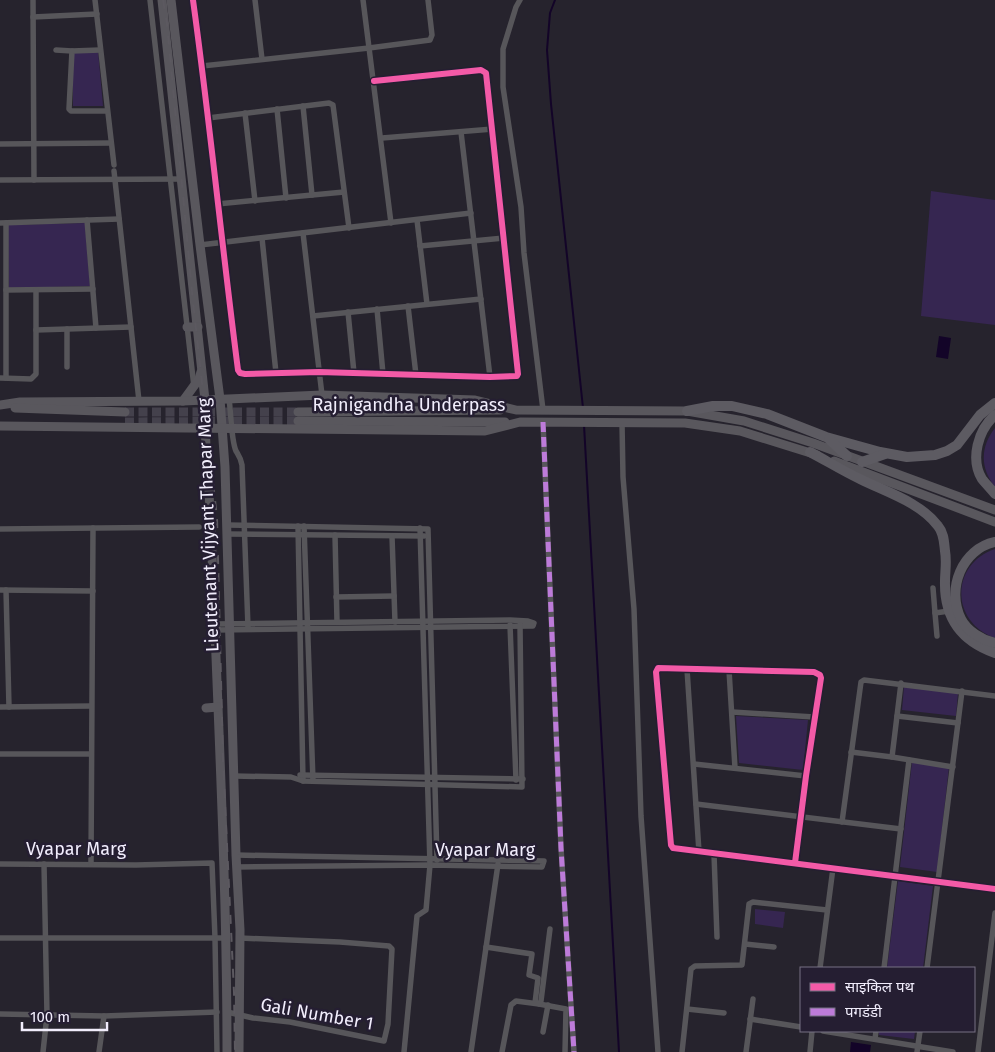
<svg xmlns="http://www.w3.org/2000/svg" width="995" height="1052" font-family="'Fira Sans','Noto Sans Devanagari',sans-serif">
  <rect width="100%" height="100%" fill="#26232d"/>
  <!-- green -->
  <g fill="#362651">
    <polygon points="73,51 98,51 103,106 73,106"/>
    <polygon points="931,191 995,200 995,325 921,316"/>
    <polygon points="85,223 90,286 9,288 8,225"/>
    <path d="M995,428V487C980,468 980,447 995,428Z"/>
    <path d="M995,549V638C950,622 950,564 995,549Z"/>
    <polygon points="904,687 958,693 956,716 902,710"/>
    <polygon points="736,716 808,720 803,770 739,763"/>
    <polygon points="912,762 949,767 937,872 900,867"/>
    <polygon points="898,881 933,886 923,968 887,968"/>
    <polygon points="755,909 785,912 783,928 755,924"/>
    <polygon points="879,1031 915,1031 914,1039 879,1035"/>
  </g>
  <!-- water -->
  <g fill="#130428">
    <polygon points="939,336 951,338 948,359 936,357"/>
    <polygon points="851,1042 871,1045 870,1052 850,1052"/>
  </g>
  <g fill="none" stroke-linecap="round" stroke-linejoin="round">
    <!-- stream -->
    <g stroke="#130428" stroke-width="2">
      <polyline points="555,0 550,13 547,50 551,104 583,408"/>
      <polyline points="584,425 619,1052"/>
    </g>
    <!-- secondary-tunnel -->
    <g stroke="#44414c" stroke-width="9" stroke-dasharray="9 4.5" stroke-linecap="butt">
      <polyline points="125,412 298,412"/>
      <polyline points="125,422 298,421"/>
    </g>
    <!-- street -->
    <g stroke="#57565a" stroke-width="5.5">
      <polyline points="33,0 34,180"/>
      <polyline points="95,0 114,165"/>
      <polyline points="150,0 194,387"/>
      <path d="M193,0C210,123 222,247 238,370L240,373L245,374L319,372L490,377L517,376L518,374L486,73L481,70L374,81"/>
      <polyline points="255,0 262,59"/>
      <polyline points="363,0 391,223"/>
      <polyline points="520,0 516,7 503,49 503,87 521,207 524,253 543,410"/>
      <polyline points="33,17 97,14"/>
      <polyline points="56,50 72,51"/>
      <polyline points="100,50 72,51 69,109 71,111 107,111"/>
      <polyline points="202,66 369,48 430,40 432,35 428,0"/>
      <polyline points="303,106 312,195"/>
      <polyline points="277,109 286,198"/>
      <polyline points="245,113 255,201"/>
      <polyline points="208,118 329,103 333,105 349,228"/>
      <polyline points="461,132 490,377"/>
      <polyline points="382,138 493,129"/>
      <polyline points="0,144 111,143"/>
      <polyline points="114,171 139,401"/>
      <polyline points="0,180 182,179"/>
      <polyline points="217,204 344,192"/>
      <polyline points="87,220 96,328"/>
      <polyline points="417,220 427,304"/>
      <polyline points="0,223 119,219"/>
      <polyline points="6,223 6,378"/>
      <polyline points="303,233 322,395"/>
      <polyline points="262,238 276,373"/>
      <polyline points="200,245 471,213"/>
      <polyline points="420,246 504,238"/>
      <polyline points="6,290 93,289"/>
      <polyline points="408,306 416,375"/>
      <polyline points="377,309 383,374"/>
      <polyline points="348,312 354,373"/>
      <polyline points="313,316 481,299"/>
      <polyline points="36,330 131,327"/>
      <polyline points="67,367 67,329"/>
      <polyline points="0,378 31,379 36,374 36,290"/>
      <path d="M229,399C231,411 231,440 236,451C239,456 241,458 242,465L248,627"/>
      <polyline points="543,422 561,848 574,1052"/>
      <polyline points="622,423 623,477 634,609 641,816 658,1052"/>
      <polyline points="227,525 428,529 437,860"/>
      <polyline points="298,526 303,781"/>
      <polyline points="304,526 313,781"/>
      <polyline points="0,529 199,527"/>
      <polyline points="227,534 424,536"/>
      <polyline points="335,535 337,622"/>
      <polyline points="392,536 395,622"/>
      <polyline points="933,588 935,613 949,611"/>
      <polyline points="0,590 93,591"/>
      <polyline points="6,590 9,707"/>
      <polyline points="336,597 394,596"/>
      <polyline points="935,613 937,636"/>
      <polyline points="215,624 510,620 528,621 534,623 533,626 215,630"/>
      <polyline points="510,625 516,780"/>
      <polyline points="687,669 699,852"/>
      <polyline points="729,670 735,768"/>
      <polyline points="901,683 892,757 953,767"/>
      <polyline points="0,707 91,706"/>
      <polyline points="732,712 814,717"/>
      <polyline points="897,716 958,723"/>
      <polyline points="851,752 892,757"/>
      <polyline points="0,754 91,754"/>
      <polyline points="694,764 806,776"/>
      <polyline points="300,775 523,779"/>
      <polyline points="234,776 291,777 303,781 522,787 520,625"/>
      <polyline points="696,804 901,829"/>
      <polyline points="842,822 861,682 864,680 995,696"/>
      <polyline points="714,854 717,937"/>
      <polyline points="236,855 544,861 542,867 430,865 237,867"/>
      <polyline points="795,863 806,776 821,678 820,675 814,672 658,668 656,672 671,845 673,848 995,889"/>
      <polyline points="0,864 136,865 212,863 215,938 217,1052"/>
      <polyline points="91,864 93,528"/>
      <polyline points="0,938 227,938"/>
      <polyline points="745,944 774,947"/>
      <polyline points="486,947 532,954 529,975 538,978 535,1003"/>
      <polyline points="820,968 833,868"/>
      <polyline points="884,968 909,760"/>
      <polyline points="927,968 962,691"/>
      <polyline points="539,1004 566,1009 565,1052"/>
      <polyline points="687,1009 724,1013"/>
      <polyline points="227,1012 253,1018 290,1022 384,1041 388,1024 392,949 389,946 340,942 240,938"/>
      <polyline points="0,1014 104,1016 217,1012"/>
      <polyline points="750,1019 801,1027"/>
      <polyline points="823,1031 953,1052"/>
      <polyline points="543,1032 548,1005"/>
      <polyline points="875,1039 876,1031"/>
      <polyline points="43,1052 47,1015 44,864"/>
      <polyline points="99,1052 104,1016"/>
      <polyline points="404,1052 417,916 426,910 430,865 420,528"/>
      <polyline points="471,1052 498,864"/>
      <polyline points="502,1052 511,1005 516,1001 539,1004 541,1001 550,929"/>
      <polyline points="682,1052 691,969 695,966 742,965 749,904 753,902 827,910"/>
      <polyline points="746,1052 753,999"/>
      <polyline points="810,1052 812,1031"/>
      <polyline points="917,1052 920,1031"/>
      <polyline points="978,1052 995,913"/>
    </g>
    <!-- secondary -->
    <g stroke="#59575d" stroke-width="9">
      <path d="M162,0L205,400C204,451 211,502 212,554C218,720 227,886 227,1052"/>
      <polyline points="171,0 200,245 220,399 225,467 236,855 240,930 239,1052"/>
      <polyline points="187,327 198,327"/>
      <polyline points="183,401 199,379 201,372"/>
      <polyline points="0,405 20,402 183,401 322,395 475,400 516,410 687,411 744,421 813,443 995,510"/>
      <polyline points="15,408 125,412"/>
      <polyline points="298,412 500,410"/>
      <polyline points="298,421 505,422"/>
      <polyline points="0,426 485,431 520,422 685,423 740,431 817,455"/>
      <polyline points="834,461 995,522"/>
      <polyline points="206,708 218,707"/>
    </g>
    <!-- highway -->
    <g stroke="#5d5b62" stroke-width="10">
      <polyline points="687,411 713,406 732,406 767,414 826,437 880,452 907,457 935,455 947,451 957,445 980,415 995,403"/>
      <path d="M995,415C978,430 970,459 982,479C986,484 991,489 995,494"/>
      <polyline points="829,439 847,456"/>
      <path d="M810,452C827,461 843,471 860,479C886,492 920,502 938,526C944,533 944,542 945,551C947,562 945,571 945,581C944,618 961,641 995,653"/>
      <polyline points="862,462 885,454"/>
      <path d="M995,542C962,549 946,589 961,619C967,631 982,640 995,643"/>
    </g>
    <!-- rail -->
    <polyline stroke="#5c5960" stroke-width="2" stroke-dasharray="9 9" stroke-linecap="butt" points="163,0 167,24 193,302 217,518 223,761 234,992 235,1052"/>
    <!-- quiet -->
    <polyline stroke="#bd7bd9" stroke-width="5" stroke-dasharray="10 5" stroke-linecap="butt" points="543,422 561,848 574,1052"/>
    <defs>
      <g id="cycleway">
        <path d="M193,0C210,123 222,247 238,370L240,373L245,374L319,372L490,377L517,376L518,374L486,73L481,70L374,81"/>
        <polyline points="795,863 806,776 821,678 820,675 814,672 658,668 656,672 671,845 673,848 995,889"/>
      </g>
    </defs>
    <!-- cycleway casing -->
    <use href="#cycleway" stroke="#251e32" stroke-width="9"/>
    <!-- cycleway -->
    <use href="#cycleway" stroke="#f35aa7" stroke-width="6"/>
  </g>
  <g text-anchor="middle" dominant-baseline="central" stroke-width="5" stroke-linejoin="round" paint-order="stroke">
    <!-- street labels -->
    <g font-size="18" fill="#f1edfc" stroke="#251e32">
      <text x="409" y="405">Rajnigandha Underpass</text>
      <text transform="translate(208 525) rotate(-92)">Lieutenant Vijyant Thapar Marg</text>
      <text x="76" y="849">Vyapar Marg</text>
      <text x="485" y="850">Vyapar Marg</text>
      <text transform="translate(317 1014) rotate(10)">Gali Number 1</text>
    </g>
  </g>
  <!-- legend -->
  <rect x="800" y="967" width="175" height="65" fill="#251e32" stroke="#777183"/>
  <rect x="810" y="983" width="25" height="8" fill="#f35aa7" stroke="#777183"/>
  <text x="845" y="992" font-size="15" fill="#f1edfc">साइकिल पथ</text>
  <rect x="810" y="1008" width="25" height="8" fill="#bd7bd9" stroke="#777183"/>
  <text x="845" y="1017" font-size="15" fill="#f1edfc">पगडंडी</text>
  <!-- scale -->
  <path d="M22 1022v8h85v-8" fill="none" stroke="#f1edfc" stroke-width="2.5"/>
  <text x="30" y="1022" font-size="15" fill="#f1edfc" stroke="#251e32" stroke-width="4" paint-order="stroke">100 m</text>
</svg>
